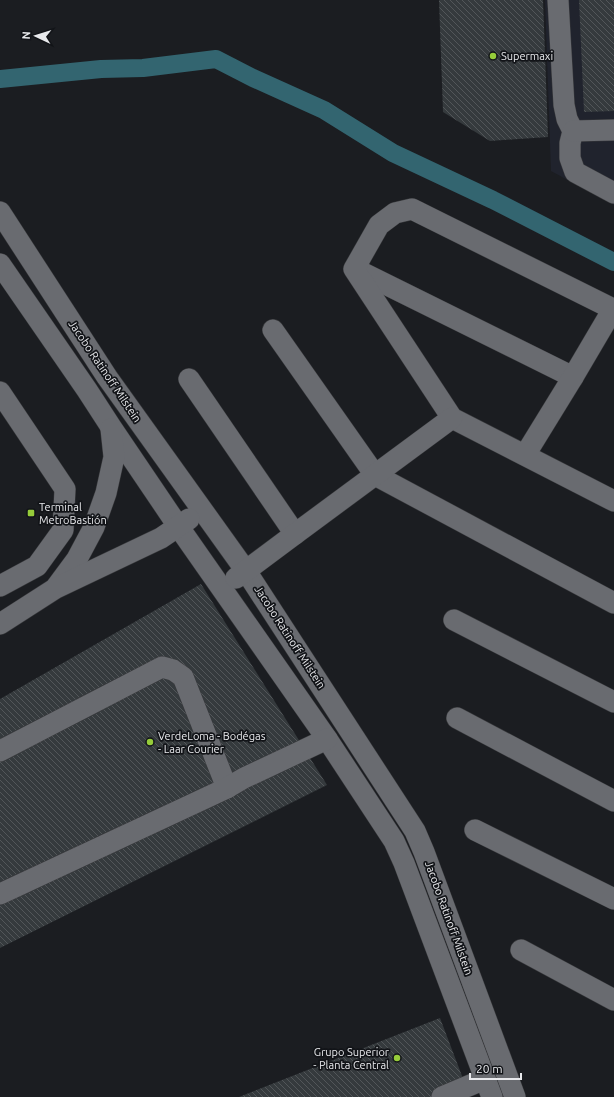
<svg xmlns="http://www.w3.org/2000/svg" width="614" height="1097" font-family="Ubuntu,sans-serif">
  <defs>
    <pattern id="building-back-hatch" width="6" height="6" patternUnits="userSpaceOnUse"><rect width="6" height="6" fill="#353a3d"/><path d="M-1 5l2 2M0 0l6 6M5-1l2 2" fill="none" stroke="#525659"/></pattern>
  </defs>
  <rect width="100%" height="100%" fill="#1b1d21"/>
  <!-- built -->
  <polygon fill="#20232d" points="545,0 614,0 614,205 551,171"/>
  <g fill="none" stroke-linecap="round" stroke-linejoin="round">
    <!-- canal -->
    <polyline stroke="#336570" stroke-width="18" points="0,79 101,69 143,68 216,59 253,78 324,110 393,153 493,200 614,262"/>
  </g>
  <!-- building -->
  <g fill="url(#building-back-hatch)">
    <polygon points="439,0 543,0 548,137 490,141 443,112"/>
    <polygon points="579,0 614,0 614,111 584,112"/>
    <polygon points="201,584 327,785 0,948 0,699"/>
    <polygon points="440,1018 470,1097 239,1097"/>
  </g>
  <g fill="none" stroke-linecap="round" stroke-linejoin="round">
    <defs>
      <g id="minor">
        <polyline points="558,0 564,105 567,119 573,131 570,143 570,158 575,172 614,193"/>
        <polyline points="573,131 614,130"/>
        <polyline points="0,212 107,377 246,571 415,831 424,852 515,1097"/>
        <polyline points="0,264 87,390 111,427 178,526 327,739 394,841 404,863 492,1097"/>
        <polyline points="355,269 573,377"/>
        <polyline points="273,330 375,475 614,603"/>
        <polyline points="189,379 295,534"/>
        <polyline points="0,392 65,489 63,530 37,566 0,586"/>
        <polyline points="525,455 573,377 613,309 412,209 395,213 379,225 354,269 452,418 614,501"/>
        <polyline points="236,578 295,534 452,418"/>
        <polyline points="57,586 77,559 94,527 106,493 114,457 111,429"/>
        <polyline points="454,620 614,702"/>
        <polyline points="0,624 56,588 161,538 189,519"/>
        <polyline points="457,718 614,801"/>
        <polyline points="0,751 162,667 173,670 183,677 227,788"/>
        <polyline points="475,830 614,899"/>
        <polyline points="0,894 227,788 244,778 327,739"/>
        <polyline points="521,950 614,1000"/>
        <polyline points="442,1097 485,1079"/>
      </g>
    </defs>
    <!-- minor casing -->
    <use href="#minor" stroke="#38393c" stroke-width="22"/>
    <!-- minor -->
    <use href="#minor" stroke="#696b70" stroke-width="21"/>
  </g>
  <!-- markers -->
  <g fill="#96cc3a" stroke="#121418" stroke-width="1.5">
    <circle cx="493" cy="56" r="4"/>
    <rect x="27" y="509" width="8" height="8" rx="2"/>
    <circle cx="150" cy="742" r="4"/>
    <circle cx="397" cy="1058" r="4"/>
  </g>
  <g text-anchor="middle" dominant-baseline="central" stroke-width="3.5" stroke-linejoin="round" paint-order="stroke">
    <!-- poi labels -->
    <g font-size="11" fill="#e8e9ec" stroke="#121418" text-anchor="start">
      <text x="501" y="56">Supermaxi</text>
      <text x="39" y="507">Terminal<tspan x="39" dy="13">MetroBastión</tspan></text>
      <text x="158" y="736">VerdeLoma - Bodégas<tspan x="158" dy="13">- Laar Courier</tspan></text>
      <text x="389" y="1052" text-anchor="end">Grupo Superior<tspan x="389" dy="13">- Planta Central</tspan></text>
    </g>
    <!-- street labels -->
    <g font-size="11" fill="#e8e9ec" stroke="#121418">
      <text transform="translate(105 371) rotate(56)">Jacobo Ratinoff Milstein</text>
      <text transform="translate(290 637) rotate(57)">Jacobo Ratinoff Milstein</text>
      <text transform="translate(449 918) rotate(70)">Jacobo Ratinoff Milstein</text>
    </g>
  </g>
  <!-- north arrow -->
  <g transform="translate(36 36) rotate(274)" stroke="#121418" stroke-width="3" paint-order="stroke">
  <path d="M0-3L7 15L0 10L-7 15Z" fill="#e8e9ec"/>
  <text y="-6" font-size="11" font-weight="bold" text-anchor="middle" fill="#e8e9ec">N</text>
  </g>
  <!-- scale -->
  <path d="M470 1073v6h51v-6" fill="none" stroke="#e8e9ec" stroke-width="2"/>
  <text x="476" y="1073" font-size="12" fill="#e8e9ec" stroke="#121418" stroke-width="3" paint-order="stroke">20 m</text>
</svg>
